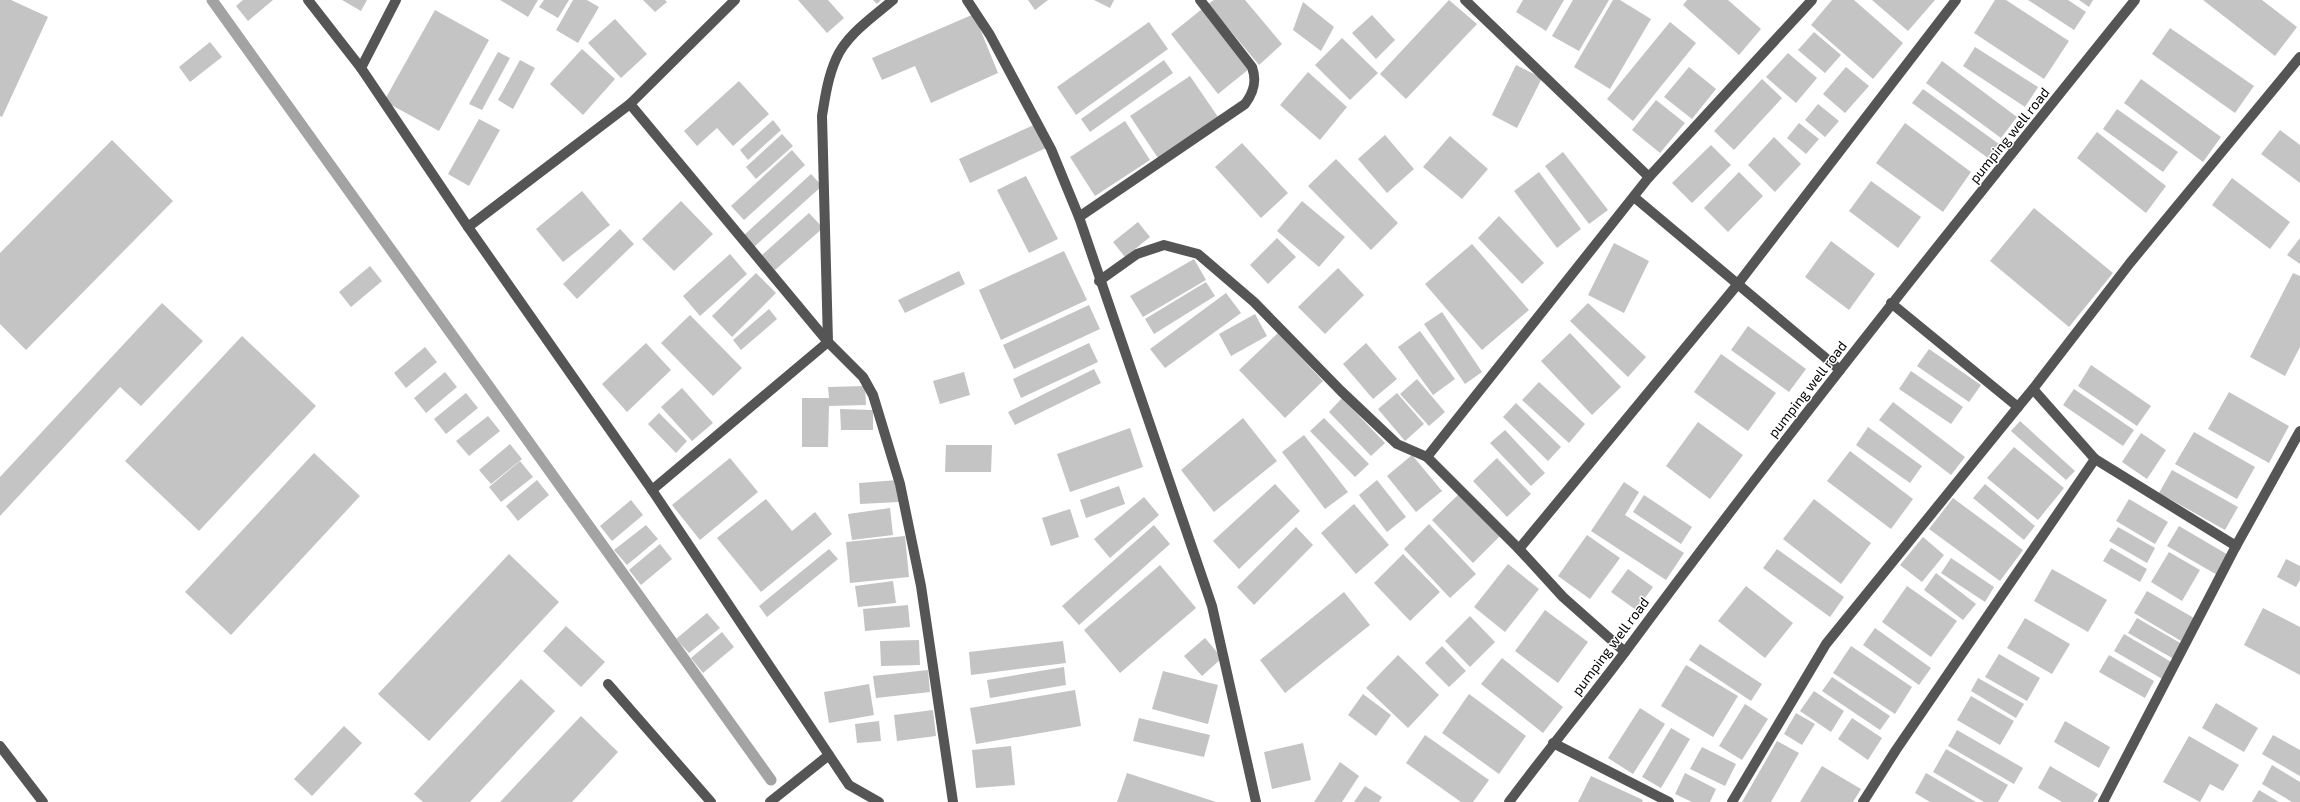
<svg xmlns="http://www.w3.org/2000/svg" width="2300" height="802" font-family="'Exo 2',sans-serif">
  <rect width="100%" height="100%" fill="#fff"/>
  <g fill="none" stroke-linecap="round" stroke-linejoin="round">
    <!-- stream -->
    <polyline stroke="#a3a3a3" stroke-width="11" points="212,0 771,780"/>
  </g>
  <!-- building -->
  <g fill="#c4c4c4">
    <polygon points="0,0 11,0 48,17 2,117 0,116"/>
    <polygon points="243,0 273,0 248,21 236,6"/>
    <polygon points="342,0 367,0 361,11"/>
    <polygon points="500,0 538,0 528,17"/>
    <polygon points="544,0 569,0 558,18 539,7"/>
    <polygon points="573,0 587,0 599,7 578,43 556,30"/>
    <polygon points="643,0 665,0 667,2 655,12"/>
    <polygon points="798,0 828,0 844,18 827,33"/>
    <polygon points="873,0 881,0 877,4"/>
    <polygon points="1028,0 1048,0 1035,10"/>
    <polygon points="1094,0 1114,0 1110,8"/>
    <polygon points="1214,0 1245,0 1282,44 1259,65 1208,4"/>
    <polygon points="1449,0 1477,24 1406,99 1380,74"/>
    <polygon points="1523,0 1564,0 1546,31 1516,12"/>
    <polygon points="1573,0 1609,0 1579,51 1552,36"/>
    <polygon points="1613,0 1620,0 1651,19 1610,89 1574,67"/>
    <polygon points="1687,0 1728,0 1761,29 1739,55 1683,5"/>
    <polygon points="1832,0 1854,0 1903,43 1873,79 1811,25"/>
    <polygon points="1872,0 1935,0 1908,31"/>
    <polygon points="1995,0 2006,0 2069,41 2044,79 1974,33"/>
    <polygon points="2028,0 2068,0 2086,12 2074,30"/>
    <polygon points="2079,0 2093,0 2089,7"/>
    <polygon points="2203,0 2262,0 2297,27 2275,56"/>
    <polygon points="1303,2 1334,27 1321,51 1293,30"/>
    <polygon points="1202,9 1249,69 1218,94 1171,34"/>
    <polygon points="435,10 489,40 439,131 384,101"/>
    <polygon points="974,14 998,73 931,103 915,66 882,80 872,58"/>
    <polygon points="1372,15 1395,40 1376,59 1352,33"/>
    <polygon points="615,19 647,54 621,78 588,43"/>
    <polygon points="1149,22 1168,49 1076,115 1057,87"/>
    <polygon points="1670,22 1696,43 1633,121 1607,99"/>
    <polygon points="2170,28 2254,86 2235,113 2152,54"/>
    <polygon points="1814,32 1841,55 1825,73 1798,50"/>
    <polygon points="1342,38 1378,73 1350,100 1315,65"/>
    <polygon points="210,42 222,57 190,82 179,67"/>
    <polygon points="1975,47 2038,87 2025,107 1963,66"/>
    <polygon points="582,49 615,79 583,115 550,84"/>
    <polygon points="498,52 510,58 482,110 469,104"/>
    <polygon points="1788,53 1817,78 1796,103 1766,77"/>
    <polygon points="520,60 535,68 513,109 498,100"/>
    <polygon points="1164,60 1173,73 1090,132 1081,119"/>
    <polygon points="1942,61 2017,117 2001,138 1926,83"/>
    <polygon points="1516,65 1542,78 1517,128 1492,115"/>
    <polygon points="1689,67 1716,89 1692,119 1664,97"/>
    <polygon points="1846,67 1869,86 1845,113 1823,94"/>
    <polygon points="1308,72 1347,107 1320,140 1280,105"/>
    <polygon points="1190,76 1218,117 1158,158 1130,116"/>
    <polygon points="1762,79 1782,98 1734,150 1714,131"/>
    <polygon points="2141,79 2221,137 2203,162 2124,103"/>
    <polygon points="739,81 769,114 733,146 717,128 697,146 684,131"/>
    <polygon points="1923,89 1999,144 1988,158 1912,103"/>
    <polygon points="1656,100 1685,123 1660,153 1632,130"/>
    <polygon points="1818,104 1839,121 1825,137 1805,120"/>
    <polygon points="2117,109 2178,152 2163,172 2103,129"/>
    <polygon points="479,119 500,130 469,186 448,174"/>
    <polygon points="773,120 781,130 748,160 740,150"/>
    <polygon points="1125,121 1150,160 1095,196 1070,157"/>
    <polygon points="1799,123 1819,139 1806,154 1787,138"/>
    <polygon points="1905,123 1971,172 1943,212 1876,163"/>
    <polygon points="1036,124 1046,148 970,183 959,159"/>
    <polygon points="2280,130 2300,145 2300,183 2261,154"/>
    <polygon points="2097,132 2166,186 2146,213 2077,158"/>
    <polygon points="782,134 793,146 756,179 746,167"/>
    <polygon points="1385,135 1414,169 1387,193 1358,159"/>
    <polygon points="1450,136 1488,169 1462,199 1423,167"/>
    <polygon points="1774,137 1801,164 1775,192 1748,165"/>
    <polygon points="112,140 173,201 26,350 0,324 0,253"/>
    <polygon points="1242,143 1288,193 1261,218 1215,167"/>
    <polygon points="1711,145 1731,165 1692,203 1672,183"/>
    <polygon points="792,150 805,165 744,220 731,206"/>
    <polygon points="1563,152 1608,210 1589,224 1545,166"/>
    <polygon points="1336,159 1398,223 1371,250 1308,186"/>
    <polygon points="1539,172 1581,229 1557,248 1514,191"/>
    <polygon points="1739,172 1763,196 1728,232 1704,208"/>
    <polygon points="811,174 822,186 754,247 743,236"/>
    <polygon points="1026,176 1058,239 1029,253 997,190"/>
    <polygon points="2232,178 2290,222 2270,249 2212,205"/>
    <polygon points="1871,181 1921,217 1898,248 1849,211"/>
    <polygon points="582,191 610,225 563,262 536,229"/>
    <polygon points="681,201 713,234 674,271 642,239"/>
    <polygon points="1302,201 1345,237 1319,267 1277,231"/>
    <polygon points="2034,208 2113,273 2069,327 1990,261"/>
    <polygon points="809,213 823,228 775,270 762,255"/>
    <polygon points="1499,216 1544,263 1522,284 1478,238"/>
    <polygon points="1138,222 1150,237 1125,257 1113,242"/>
    <polygon points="620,229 634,244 577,299 563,284"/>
    <polygon points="1277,238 1296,257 1268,284 1250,265"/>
    <polygon points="2300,238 2300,264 2287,255"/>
    <polygon points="1831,241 1875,274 1849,310 1805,277"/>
    <polygon points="1614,243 1649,261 1624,313 1588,295"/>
    <polygon points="1472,244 1529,310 1482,350 1425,284"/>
    <polygon points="1064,251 1087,300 1001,340 979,290"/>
    <polygon points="730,254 747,274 700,316 683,296"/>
    <polygon points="1194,259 1206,280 1143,317 1130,296"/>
    <polygon points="370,266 382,281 351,307 339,292"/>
    <polygon points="1338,268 1364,295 1325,334 1298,307"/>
    <polygon points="959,271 965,284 905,313 898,300"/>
    <polygon points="756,273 776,293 732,337 712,316"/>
    <polygon points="2293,273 2300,276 2300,347 2285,376 2250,357"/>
    <polygon points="1206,282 1215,296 1154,334 1145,319"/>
    <polygon points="1226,293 1241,313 1165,368 1150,349"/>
    <polygon points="162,303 203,341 141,406 120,387 0,516 0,477"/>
    <polygon points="1588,303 1646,357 1628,377 1570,321"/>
    <polygon points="1089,305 1100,329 1014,369 1003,345"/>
    <polygon points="769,309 777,319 741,350 733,340"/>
    <polygon points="1442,312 1482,372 1465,384 1424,324"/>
    <polygon points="1255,314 1267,336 1231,356 1219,334"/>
    <polygon points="690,315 742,368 713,396 661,343"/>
    <polygon points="1748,326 1806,369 1789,392 1731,350"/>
    <polygon points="1420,331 1455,379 1433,395 1398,347"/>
    <polygon points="1278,333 1323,381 1285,418 1239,370"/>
    <polygon points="1570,333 1621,387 1592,415 1541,361"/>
    <polygon points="242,336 316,406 199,531 125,461"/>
    <polygon points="646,343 671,370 627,412 602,384"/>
    <polygon points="1089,343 1098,362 1021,398 1013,379"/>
    <polygon points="1366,343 1397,379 1373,399 1343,364"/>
    <polygon points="425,347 437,362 406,388 394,373"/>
    <polygon points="1929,349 1981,385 1969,402 1917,366"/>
    <polygon points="1721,354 1776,393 1748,431 1694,392"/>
    <polygon points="2091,365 2151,406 2137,426 2078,386"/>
    <polygon points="1094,369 1101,383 1015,425 1008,412"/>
    <polygon points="1911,371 1963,407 1951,424 1899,389"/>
    <polygon points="445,372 457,387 426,413 414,398"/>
    <polygon points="964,372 970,395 940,404 933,381"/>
    <polygon points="1417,379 1445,412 1429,426 1400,394"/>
    <polygon points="1539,382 1585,424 1569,443 1522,400"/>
    <polygon points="865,386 866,405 829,406 828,447 802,447 802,398 829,398 828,387"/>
    <polygon points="682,388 713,423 692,441 661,407"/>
    <polygon points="2074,389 2134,430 2123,446 2063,405"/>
    <polygon points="2229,392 2289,426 2269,463 2208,429"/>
    <polygon points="466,393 478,408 446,434 434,419"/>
    <polygon points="1397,393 1424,424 1405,441 1378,409"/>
    <polygon points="1342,398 1385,443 1371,456 1329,412"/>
    <polygon points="1893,402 1965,457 1951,475 1879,420"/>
    <polygon points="1516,403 1561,447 1548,461 1503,417"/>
    <polygon points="840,409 873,410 873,430 841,430"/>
    <polygon points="659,413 687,441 676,453 648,424"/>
    <polygon points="488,416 500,431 469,456 456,441"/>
    <polygon points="1243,418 1277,461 1214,512 1181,470"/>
    <polygon points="1324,418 1369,464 1355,477 1310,431"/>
    <polygon points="2020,421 2075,471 2066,480 2011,431"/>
    <polygon points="1698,422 1743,455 1710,499 1666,466"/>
    <polygon points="1868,427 1922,466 1910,483 1856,445"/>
    <polygon points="1130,428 1143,467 1070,492 1057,454"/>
    <polygon points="1505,430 1545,473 1531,486 1490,443"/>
    <polygon points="2194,432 2255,467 2237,499 2175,464"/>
    <polygon points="2141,433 2166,450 2147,479 2122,462"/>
    <polygon points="1304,435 1348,492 1325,509 1282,452"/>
    <polygon points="510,444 522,459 491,484 479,470"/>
    <polygon points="946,445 992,445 991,472 945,472"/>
    <polygon points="2014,447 2064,488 2038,520 1987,478"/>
    <polygon points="1850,451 1913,499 1891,529 1827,481"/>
    <polygon points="314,453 360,496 231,635 185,592"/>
    <polygon points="1412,455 1442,491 1416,512 1387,476"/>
    <polygon points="730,458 758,492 700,540 672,505"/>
    <polygon points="1497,458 1531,494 1507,517 1473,481"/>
    <polygon points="520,461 533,477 501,502 489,487"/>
    <polygon points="2172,470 2238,507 2225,530 2159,493"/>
    <polygon points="537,480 549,495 518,521 506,506"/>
    <polygon points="898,480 899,502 860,504 859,483"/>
    <polygon points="1377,480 1406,517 1387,532 1359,495"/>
    <polygon points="1624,482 1639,492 1625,515 1684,553 1666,580 1591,531"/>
    <polygon points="1275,484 1300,511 1239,569 1213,541"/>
    <polygon points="1985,484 2035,526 2024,540 1973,498"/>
    <polygon points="1119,486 1125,504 1086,518 1080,500"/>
    <polygon points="1459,494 1500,536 1473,563 1432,520"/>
    <polygon points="1644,495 1692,527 1681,544 1633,512"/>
    <polygon points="1144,497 1159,515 1110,558 1094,539"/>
    <polygon points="1953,498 2023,550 2000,581 1929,529"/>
    <polygon points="766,499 792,531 815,512 832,534 761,592 717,538"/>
    <polygon points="1814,499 1871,543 1841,584 1783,539"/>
    <polygon points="2129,499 2168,522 2155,544 2116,521"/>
    <polygon points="631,500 643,515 612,541 600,526"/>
    <polygon points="1354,504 1389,545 1356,574 1321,533"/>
    <polygon points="890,508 893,535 852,540 848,514"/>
    <polygon points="1070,509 1079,537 1051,546 1042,518"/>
    <polygon points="1429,524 1476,574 1450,598 1404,549"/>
    <polygon points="646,525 658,539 627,565 614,550"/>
    <polygon points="1154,525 1170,544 1079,625 1062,606"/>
    <polygon points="2179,526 2230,556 2219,576 2167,546"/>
    <polygon points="1296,527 1313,545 1254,605 1237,587"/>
    <polygon points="2118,527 2155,548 2147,563 2109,541"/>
    <polygon points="1587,535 1620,558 1590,599 1558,576"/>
    <polygon points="905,536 909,577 850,583 846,542"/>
    <polygon points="1923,537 1944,555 1922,582 1900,565"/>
    <polygon points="660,544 672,559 641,585 629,570"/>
    <polygon points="2111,548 2147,569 2140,582 2103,561"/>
    <polygon points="829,549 838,559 767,617 759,606"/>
    <polygon points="1777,549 1844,597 1830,617 1763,568"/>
    <polygon points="2169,552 2200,570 2182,601 2151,582"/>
    <polygon points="509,554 559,602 429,741 378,694"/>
    <polygon points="1403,554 1440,592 1410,621 1374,583"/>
    <polygon points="1951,558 1994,587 1985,602 1941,573"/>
    <polygon points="2286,559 2300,566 2300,580 2296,587 2277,577"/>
    <polygon points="1508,564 1539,589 1505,632 1474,607"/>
    <polygon points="1160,565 1196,608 1120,673 1084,630"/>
    <polygon points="1628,569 1653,587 1636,610 1611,592"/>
    <polygon points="2052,569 2107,600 2088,632 2034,601"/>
    <polygon points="1936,573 1976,604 1963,620 1924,590"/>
    <polygon points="893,581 896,603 858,607 855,586"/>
    <polygon points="1746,586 1793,623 1765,658 1718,621"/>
    <polygon points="1907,586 1957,621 1931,657 1882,622"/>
    <polygon points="2147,591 2194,618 2181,641 2134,613"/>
    <polygon points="1344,592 1370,625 1285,693 1260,660"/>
    <polygon points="908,605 910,627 865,631 863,609"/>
    <polygon points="2263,608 2300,627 2300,675 2244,645"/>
    <polygon points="1545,610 1588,642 1558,683 1515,651"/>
    <polygon points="707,613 720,628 689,653 676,639"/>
    <polygon points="1470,616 1495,642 1470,667 1445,641"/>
    <polygon points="2025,618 2070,644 2052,674 2007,648"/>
    <polygon points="2137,618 2182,644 2174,659 2128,633"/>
    <polygon points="566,626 605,662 581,687 543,651"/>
    <polygon points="1875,628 1931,668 1919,685 1863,645"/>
    <polygon points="722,632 734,647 703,673 691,658"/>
    <polygon points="2124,634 2173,663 2164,680 2114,651"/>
    <polygon points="1205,638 1222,658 1202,676 1184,656"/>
    <polygon points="919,640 920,665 881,666 880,641"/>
    <polygon points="1063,641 1066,663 971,675 969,652"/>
    <polygon points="1700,644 1762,684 1751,701 1689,660"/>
    <polygon points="1442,646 1466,671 1449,687 1425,663"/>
    <polygon points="1851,646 1912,687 1895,714 1833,673"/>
    <polygon points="1999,654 2040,678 2027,701 1985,677"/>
    <polygon points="1398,655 1439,695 1408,728 1366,688"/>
    <polygon points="2109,655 2154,681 2145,698 2099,672"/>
    <polygon points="1502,658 1563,707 1543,733 1481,684"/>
    <polygon points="1686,665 1738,696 1713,737 1661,706"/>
    <polygon points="1064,667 1066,685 990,698 987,680"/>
    <polygon points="928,670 930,692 876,698 873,676"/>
    <polygon points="1163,671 1218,685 1208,724 1152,709"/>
    <polygon points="1832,677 1890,716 1880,730 1822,691"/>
    <polygon points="1978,678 2024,704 2016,718 1971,691"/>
    <polygon points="521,679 555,711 470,802 423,802 414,794"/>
    <polygon points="869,684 874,715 829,723 824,692"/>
    <polygon points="1075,690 1081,726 976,744 970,708"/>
    <polygon points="1814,691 1844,711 1831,732 1800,711"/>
    <polygon points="1363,694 1391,715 1376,736 1348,715"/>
    <polygon points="1469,694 1526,736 1499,774 1442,733"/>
    <polygon points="1971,696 2014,721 2000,745 1957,720"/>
    <polygon points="2216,703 2258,728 2244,752 2202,728"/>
    <polygon points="1745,704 1768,719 1742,760 1719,746"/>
    <polygon points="1640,708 1665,724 1633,774 1608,758"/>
    <polygon points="933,710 936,736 897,741 894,715"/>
    <polygon points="1796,713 1815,724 1802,745 1784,734"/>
    <polygon points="581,716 618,752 572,802 500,802"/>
    <polygon points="1139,718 1210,735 1204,757 1133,741"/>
    <polygon points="1852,718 1882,738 1868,760 1838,739"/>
    <polygon points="879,721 881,741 857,743 855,724"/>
    <polygon points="2065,721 2110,747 2099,768 2054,742"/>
    <polygon points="344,726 362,743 312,796 294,779"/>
    <polygon points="1671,728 1690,739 1661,788 1642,777"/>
    <polygon points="1957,730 2023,768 2014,784 1948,746"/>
    <polygon points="1425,735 1489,780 1473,802 1461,802 1406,763"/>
    <polygon points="2273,735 2300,750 2300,776 2262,754"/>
    <polygon points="2189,736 2239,765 2223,791 2210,784 2200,802 2163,782"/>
    <polygon points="1777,741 1799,753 1771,802 1742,802"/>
    <polygon points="1303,743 1311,780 1272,789 1264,752"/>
    <polygon points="1011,746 1015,785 976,788 972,750"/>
    <polygon points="1702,747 1736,764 1725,786 1690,769"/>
    <polygon points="1946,749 2008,785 1998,802 1984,802 1933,772"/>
    <polygon points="1340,762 1359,776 1342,802 1314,802"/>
    <polygon points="2272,765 2300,782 2300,802 2292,802 2262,784"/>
    <polygon points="1822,766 1861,789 1853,802 1800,802"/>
    <polygon points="2050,766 2098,794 2093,802 2062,802 2038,788"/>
    <polygon points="1127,773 1216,802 1117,802"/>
    <polygon points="1685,773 1716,789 1710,802 1692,802 1675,794"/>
    <polygon points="1926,773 1976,802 1930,802 1915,793"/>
    <polygon points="1591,776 1643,800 1642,802 1578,802"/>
    <polygon points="1365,786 1382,797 1379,802 1354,802"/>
    <polygon points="2259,790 2279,802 2252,802"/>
  </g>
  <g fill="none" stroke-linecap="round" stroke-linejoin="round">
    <!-- minor -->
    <g stroke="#555" stroke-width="10">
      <polyline points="308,0 361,68 468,227 652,490 849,785 879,802"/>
      <path d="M893,0C873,17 846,35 836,59C828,77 825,97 822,116L828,342L863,377L873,395L900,484L921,586L953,802"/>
      <polyline points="967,0 990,35 1051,149 1079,217 1212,606 1256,802"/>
      <polyline points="1465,0 1649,177"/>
      <polyline points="361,68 396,0"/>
      <polyline points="1634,197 1840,370"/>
      <path d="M1079,217L1245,104C1254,92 1257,81 1252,67L1200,0"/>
      <polyline points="468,227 630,104"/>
      <polyline points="1099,281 1137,254 1164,245 1198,254 1254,302 1341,391 1397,444 1427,457 1519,549 1563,597 1625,652"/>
      <polyline points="1891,303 2018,407 2033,389 2095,459 2236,546"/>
      <polyline points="2033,389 2130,263 2300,57"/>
      <polyline points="1427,457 1649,177 1812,0"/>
      <polyline points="652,490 828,342 630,104 735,0"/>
      <polyline points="1519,549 1737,285 1956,0"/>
      <polyline points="608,684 711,802"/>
      <polyline points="1553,743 1669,802"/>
      <polyline points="0,746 43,802"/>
      <polyline points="770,802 829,755"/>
      <path d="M1509,802C1547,751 1587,703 1625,652C1789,430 1962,215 2135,0"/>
      <polyline points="1732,802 1826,644 2018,407"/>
      <polyline points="1863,802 1896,750 2095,459"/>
      <polyline points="2103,802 2236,546 2300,431"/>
    </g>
  </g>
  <g text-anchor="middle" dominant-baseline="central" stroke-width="3" stroke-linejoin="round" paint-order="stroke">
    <!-- street labels -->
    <g font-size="14" fill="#000" stroke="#fff">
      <text transform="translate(2009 135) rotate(-51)">pumping well road</text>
      <text transform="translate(1807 389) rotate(-52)">pumping well road</text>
      <text transform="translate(1610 646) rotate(-53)">pumping well road</text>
    </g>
  </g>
</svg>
